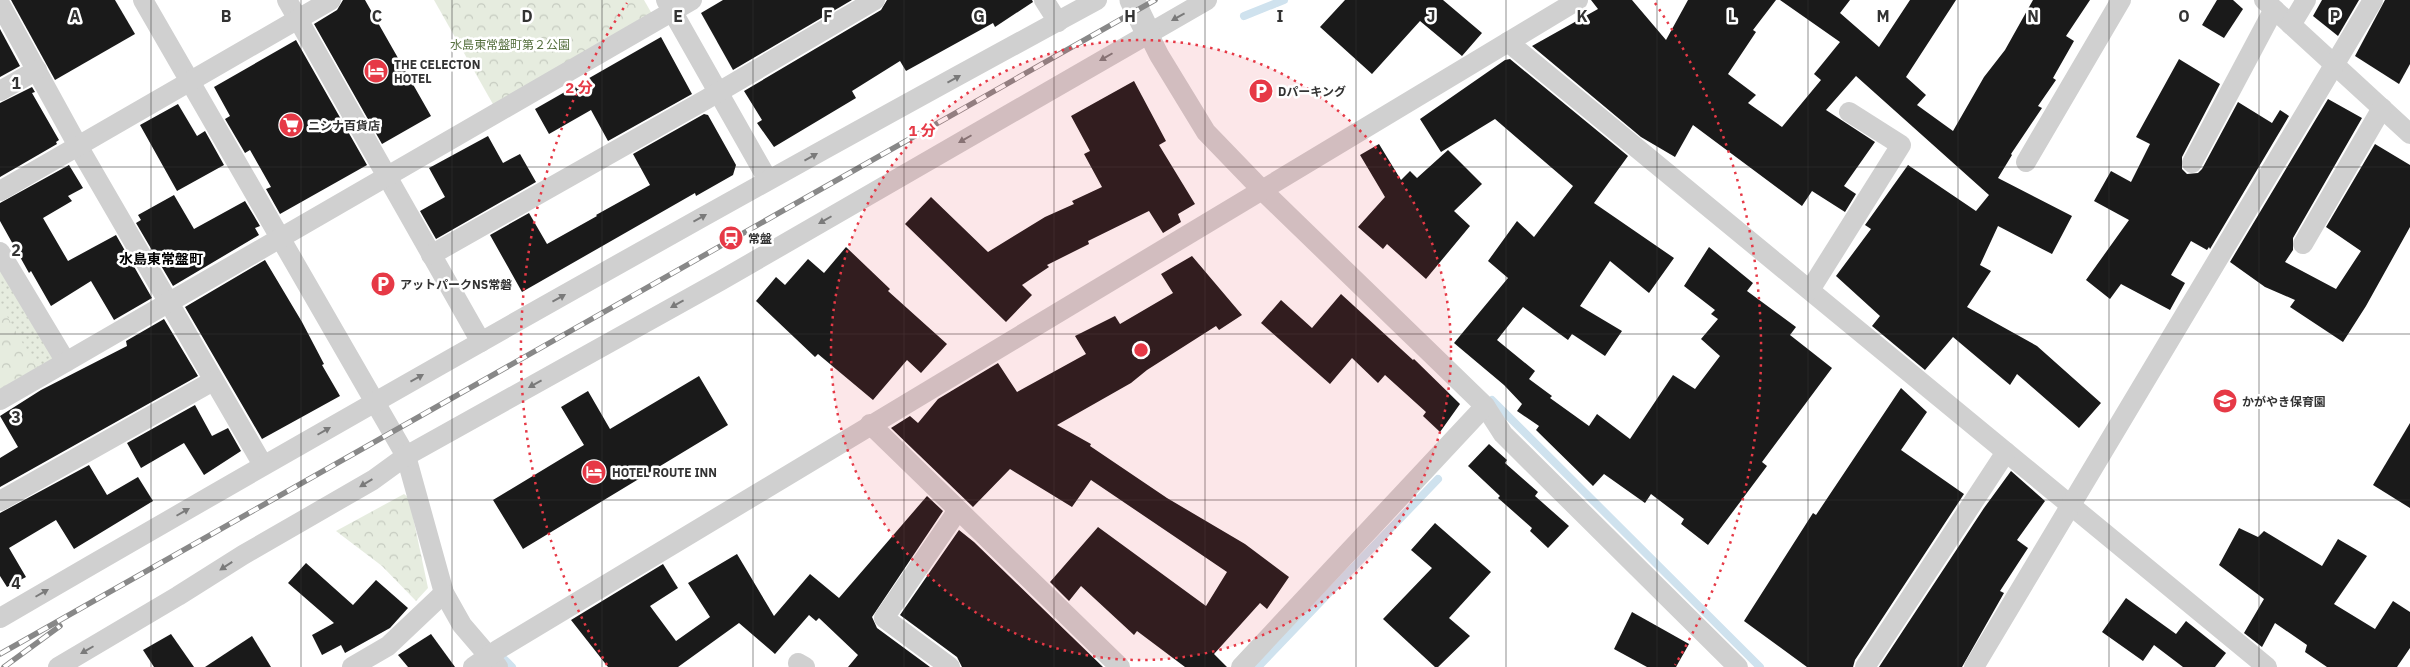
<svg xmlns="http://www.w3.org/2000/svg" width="2410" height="667" font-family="'IBM Plex Sans','Noto Sans JP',sans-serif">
  <defs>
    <pattern id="forest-crowns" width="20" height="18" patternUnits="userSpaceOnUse" patternTransform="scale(1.25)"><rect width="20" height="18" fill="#e6ecdf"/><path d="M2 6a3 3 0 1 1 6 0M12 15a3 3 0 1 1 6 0" fill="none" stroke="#c6cbc0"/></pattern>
    <pattern id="garden-dots" width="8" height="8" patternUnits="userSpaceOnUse" patternTransform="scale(1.25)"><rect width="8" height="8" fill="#e6ecdf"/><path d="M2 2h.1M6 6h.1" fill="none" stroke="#c6cbc0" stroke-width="1.8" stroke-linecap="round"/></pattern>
  </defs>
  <rect width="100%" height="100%" fill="#fff"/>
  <!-- forest -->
  <g fill="url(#forest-crowns)">
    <polygon points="434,0 644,0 652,14 494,106"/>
    <polygon points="0,265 54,358 0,389"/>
    <polygon points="404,494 409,498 428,588 416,601 382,566 336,531"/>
  </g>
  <!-- garden -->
  <polygon fill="url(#garden-dots)" points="0,265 54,358 37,368 0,304"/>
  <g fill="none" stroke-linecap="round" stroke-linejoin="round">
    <!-- stream -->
    <g stroke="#cfe2ee" stroke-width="8">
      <polyline points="1244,16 1284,0"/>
      <polyline points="1492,400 1760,667"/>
      <polyline points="505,660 512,667"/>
      <polyline points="1258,667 1438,479"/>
    </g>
  </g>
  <!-- building -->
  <g fill="#1a1a1a">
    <polygon points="11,0 115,0 135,34 55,80"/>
    <polygon points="343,0 365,0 431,116 382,144 314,24 337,10"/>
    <polygon points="723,0 852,0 733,70 701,13"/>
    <polygon points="887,0 1032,0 1033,2 995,27 993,23 906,71 900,61 852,91 856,98 774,147 757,123 762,120 744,91 881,10"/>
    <polygon points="1345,0 1443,0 1482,33 1462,56 1420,21 1372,74 1320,27"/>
    <polygon points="1591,0 1632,0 1666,40 1688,0 1776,0 1753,30 1756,32 1728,74 1756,95 1748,103 1782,127 1821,80 1814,74 1840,42 1780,0 1850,0 1840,13 1879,47 1910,0 1956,0 1906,77 1926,95 1917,105 1953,131 1984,77 2005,50 2033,0 2090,0 2066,36 2074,41 2053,78 2056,80 2038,106 2042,108 2011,154 2012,155 1998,178 2072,216 2052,254 1998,226 1980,265 1991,271 1967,307 2037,346 2101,403 2079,428 2017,374 2010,385 1953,337 1925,370 1872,326 1880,316 1836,276 1871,229 1865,225 1908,165 1976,211 1989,195 1856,76 1826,110 1875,142 1844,186 1856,194 1845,212 1812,191 1802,206 1693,125 1675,157 1641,137 1532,46 1598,9"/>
    <polygon points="2217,0 2233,0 2243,9 2224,38 2202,25"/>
    <polygon points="2322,0 2359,0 2338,36 2313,16"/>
    <polygon points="2385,0 2410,0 2410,64 2399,84 2355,56"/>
    <polygon points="0,29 20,66 0,77"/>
    <polygon points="661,37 692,94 608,141 591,110 549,134 535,109"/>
    <polygon points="296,40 367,165 280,214 266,189 271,187 250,150 245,153 225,119 230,116 214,87"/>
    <polygon points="1510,59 1628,156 1594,203 1674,258 1649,293 1610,261 1580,306 1622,331 1605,356 1572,334 1568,340 1523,307 1497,340 1535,371 1529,379 1552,396 1550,398 1589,426 1597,414 1630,439 1673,375 1695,389 1720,356 1701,339 1718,319 1711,314 1715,310 1684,286 1709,247 1753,283 1747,291 1796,327 1790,335 1832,368 1762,462 1767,466 1708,545 1681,524 1684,519 1651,494 1645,503 1604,474 1593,486 1536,430 1539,426 1517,411 1522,404 1504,385 1454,343 1508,278 1488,261 1517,221 1534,237 1573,186 1495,119 1441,152 1420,119 1505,60"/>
    <polygon points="2179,59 2220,84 2182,157 2182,169 2187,174 2198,173 2202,169 2238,102 2272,123 2280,110 2289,116 2210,249 2209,247 2207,250 2191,241 2171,275 2185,283 2170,310 2121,284 2110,299 2086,280 2129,220 2094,201 2111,171 2131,182 2150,144 2136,137"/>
    <polygon points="1134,81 1166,141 1159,145 1195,204 1178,214 1181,222 1163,233 1149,211 1088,241 1089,244 1047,265 1049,267 1022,285 1032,295 1006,322 905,224 931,197 988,252 1045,217 1074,204 1072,201 1102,187 1084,154 1090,151 1071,116"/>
    <polygon points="32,87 35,92 32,93 59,140 56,142 57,144 0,177 0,103"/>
    <polygon points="2328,99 2362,118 2293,238 2293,250 2285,262 2336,289 2361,251 2326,227 2375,144 2410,165 2410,227 2366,306 2343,342 2290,307 2295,300 2265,287 2230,262"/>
    <polygon points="178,104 197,136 205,131 224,165 177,191 140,125"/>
    <polygon points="704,114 708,115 736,165 733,175 696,196 695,193 522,292 490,235 529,213 547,244 597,216 596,215 650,185 633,154"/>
    <polygon points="488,136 503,163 520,154 536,182 436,239 420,211 445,197 429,168"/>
    <polygon points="1379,144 1401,180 1410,171 1417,178 1448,150 1482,184 1454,211 1470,226 1426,279 1387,244 1383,249 1358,227 1385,197 1360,155"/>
    <polygon points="69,165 83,188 68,196 72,201 43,218 68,261 116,235 152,298 114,320 91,281 51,306 31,271 29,273 0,221 0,203"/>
    <polygon points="174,195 194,229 245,201 260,226 255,228 259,235 173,286 136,223 141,220 138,215"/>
    <polygon points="846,247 890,289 888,291 947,344 921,373 907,360 873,400 818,354 815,357 756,301 776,277 785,285 808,259 824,273"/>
    <polygon points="1192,256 1242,315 1219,330 1216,326 1147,370 1131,383 1057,425 1091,444 1090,446 1167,498 1245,544 1289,577 1267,609 1260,603 1214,654 1227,667 1185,667 1137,631 1134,635 1081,586 1069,601 1050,582 1098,527 1206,606 1227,572 1091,480 1072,507 1010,469 973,507 891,428 910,416 918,423 938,399 998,363 1017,392 1086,354 1075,336 1115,316 1120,324 1173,293 1161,274"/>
    <polygon points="265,260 302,322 324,364 322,365 340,396 262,439 185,307"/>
    <polygon points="1341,294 1413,360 1414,359 1460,404 1440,432 1423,416 1426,412 1385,375 1378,383 1352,358 1330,384 1261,323 1281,300 1312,328"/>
    <polygon points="164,319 198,376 0,487 0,458 18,447 0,416 41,390 127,346 126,341"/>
    <polygon points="699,376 728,425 523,549 493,500 584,445 561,407 588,391 610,429"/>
    <polygon points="1901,388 1927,412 1901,450 1964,494 1855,660 1853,667 1807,667 1744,621 1813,513 1816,515"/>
    <polygon points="195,405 212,436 228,428 241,451 204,475 184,443 141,468 127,443"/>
    <polygon points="2410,423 2410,508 2373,485"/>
    <polygon points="1489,444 1507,460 1505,463 1538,492 1535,496 1569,526 1548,548 1530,531 1532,528 1498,498 1500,496 1468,466"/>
    <polygon points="89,465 107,495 138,477 153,501 74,549 56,520 9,548 26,577 7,587 0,576 0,513"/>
    <polygon points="2011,471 2045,501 2017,540 2028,548 2000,591 2004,593 1962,667 1879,667 1984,508"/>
    <polygon points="927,496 943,511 872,617 877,628 930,667 848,667 858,655 819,618 816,621 809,615 775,654 739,623 678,667 608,667 571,620 663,564 678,588 650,606 676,641 710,617 688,583 737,554 774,616 810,574 839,598"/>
    <polygon points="1435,523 1491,572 1449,618 1470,636 1438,667 1435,667 1383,619 1432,568 1411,550"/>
    <polygon points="2239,528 2258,537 2264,531 2322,566 2338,539 2367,556 2334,604 2375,629 2393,601 2410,612 2410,648 2397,667 2327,667 2305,652 2307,645 2275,623 2262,647 2244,633 2264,599 2219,565"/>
    <polygon points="959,530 974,542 1103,667 962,667 957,657 900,615"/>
    <polygon points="306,563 353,605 376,580 408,608 390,628 345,653 341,645 322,655 312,635 334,623 288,583"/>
    <polygon points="2126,598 2176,634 2186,621 2226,653 2215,667 2183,667 2154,645 2143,661 2102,632"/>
    <polygon points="1632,612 1689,644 1676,667 1647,667 1614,649"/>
    <polygon points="171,634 194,667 154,667 143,650"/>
    <polygon points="431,634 455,667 408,667 398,655"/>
    <polygon points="252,636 271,667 205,667"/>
  </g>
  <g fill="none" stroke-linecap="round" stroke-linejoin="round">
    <!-- minor -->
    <g stroke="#d0d0d0" stroke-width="20">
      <polyline points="143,0 406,456 444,593 462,625 498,667"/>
      <polyline points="287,0 481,342"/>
      <polyline points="666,0 768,180"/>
      <polyline points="1044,0 1058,22"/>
      <polyline points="2264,0 2410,134"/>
      <polyline points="0,4 78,146 263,465"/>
      <polyline points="2291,25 2306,0"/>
      <polyline points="1148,33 1159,55 1206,132 1263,191 1485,406 1503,434 1738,667"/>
      <polyline points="1508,42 2267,667"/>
      <polyline points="0,91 37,70"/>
      <polyline points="2026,162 2121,0"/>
      <polyline points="2192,163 2274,9"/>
      <polyline points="0,191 331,0"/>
      <polyline points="2303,244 2382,108"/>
      <polyline points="0,252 66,362"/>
      <polyline points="431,255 705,100 875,0"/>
      <polyline points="1810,290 1901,145 1849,112"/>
      <polyline points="0,400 692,0"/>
      <polyline points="870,424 1120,667"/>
      <polyline points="0,501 213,381"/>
      <path d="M0,618C363,407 728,200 1097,0"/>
      <polyline points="798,663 805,667"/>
      <polyline points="58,667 178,596 243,555 373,480 406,456 720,281 1207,0"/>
      <polyline points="352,667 388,646 444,593"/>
      <polyline points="473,667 499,649 1578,0"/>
      <polyline points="950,667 884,618 958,510"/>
      <polyline points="1241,667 1485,406"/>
      <polyline points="1865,667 2006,452"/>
      <polyline points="1974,667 2373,0"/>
    </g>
    <!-- tertiary -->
    <polyline stroke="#d0d0d0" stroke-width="25" points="1132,0 1148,33"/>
    <defs>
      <g id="rail">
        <polyline points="0,654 1155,0"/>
        <polyline points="4,667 60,626"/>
      </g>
    </defs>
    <!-- rail casing -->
    <use href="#rail" stroke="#888" stroke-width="5.5"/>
    <!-- rail -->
    <use href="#rail" stroke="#fff" stroke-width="4" stroke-dasharray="11" stroke-linecap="butt"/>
  </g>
  <!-- one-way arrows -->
  <defs><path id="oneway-solid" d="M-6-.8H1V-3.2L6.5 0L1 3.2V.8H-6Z" transform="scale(1.25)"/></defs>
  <g fill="#7a7a7a">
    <use href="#oneway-solid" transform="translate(1178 17) rotate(151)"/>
    <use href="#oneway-solid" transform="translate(1106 57) rotate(150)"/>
    <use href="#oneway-solid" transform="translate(954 79) rotate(-29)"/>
    <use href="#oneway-solid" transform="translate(965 139) rotate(150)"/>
    <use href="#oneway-solid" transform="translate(811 157) rotate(-29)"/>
    <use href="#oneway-solid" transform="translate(700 218) rotate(-29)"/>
    <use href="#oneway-solid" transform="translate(825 220) rotate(150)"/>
    <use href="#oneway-solid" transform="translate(559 298) rotate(-29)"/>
    <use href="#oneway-solid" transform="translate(677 304) rotate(151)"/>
    <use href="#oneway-solid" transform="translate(417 378) rotate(-29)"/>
    <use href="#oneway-solid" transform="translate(535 384) rotate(151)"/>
    <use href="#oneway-solid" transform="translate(324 431) rotate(-30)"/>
    <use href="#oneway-solid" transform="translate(366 483) rotate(149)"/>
    <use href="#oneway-solid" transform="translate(183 512) rotate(-30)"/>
    <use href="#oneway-solid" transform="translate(226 566) rotate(147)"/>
    <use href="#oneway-solid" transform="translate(42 593) rotate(-30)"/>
    <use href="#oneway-solid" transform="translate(87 650) rotate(150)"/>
  </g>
  <!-- grid -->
  <path fill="none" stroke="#333" stroke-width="1" stroke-opacity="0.55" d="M151,0V667M301,0V667M452,0V667M602,0V667M753,0V667M904,0V667M1054,0V667M1205,0V667M1356,0V667M1506,0V667M1657,0V667M1808,0V667M1958,0V667M2109,0V667M2259,0V667M0,167H2410M0,334H2410M0,500H2410"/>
  <!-- distance rings -->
  <circle cx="1141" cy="350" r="310" fill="#e63946" fill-opacity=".12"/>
  <g fill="none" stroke="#e63946" stroke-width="2.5" stroke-dasharray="2.5 5">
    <circle cx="1141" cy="350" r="310"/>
    <path d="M607 665A620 620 0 0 1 627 3M1655 3A620 620 0 0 1 1675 665"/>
  </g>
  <!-- icons -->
  <defs>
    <symbol id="hotel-disc" viewBox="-11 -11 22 22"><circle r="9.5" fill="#e63946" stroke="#fff"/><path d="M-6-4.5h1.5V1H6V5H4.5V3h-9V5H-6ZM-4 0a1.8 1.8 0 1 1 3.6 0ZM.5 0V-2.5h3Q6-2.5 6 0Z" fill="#fff"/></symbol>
    <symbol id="parking-disc" viewBox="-11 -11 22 22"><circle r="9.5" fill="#e63946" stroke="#fff"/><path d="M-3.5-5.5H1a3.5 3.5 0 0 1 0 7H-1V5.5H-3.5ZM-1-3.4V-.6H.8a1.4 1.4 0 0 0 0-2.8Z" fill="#fff"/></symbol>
    <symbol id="supermarket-disc" viewBox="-11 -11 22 22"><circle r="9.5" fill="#e63946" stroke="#fff"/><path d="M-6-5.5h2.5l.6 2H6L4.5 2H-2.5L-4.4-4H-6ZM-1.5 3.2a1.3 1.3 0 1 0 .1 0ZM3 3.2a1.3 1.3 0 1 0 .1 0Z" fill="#fff"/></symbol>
    <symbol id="station-disc" viewBox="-11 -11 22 22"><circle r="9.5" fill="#e63946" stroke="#fff"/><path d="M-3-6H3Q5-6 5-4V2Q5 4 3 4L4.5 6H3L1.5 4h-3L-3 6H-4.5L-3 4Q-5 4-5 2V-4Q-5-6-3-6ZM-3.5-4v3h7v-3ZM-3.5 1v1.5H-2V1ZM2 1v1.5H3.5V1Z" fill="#fff"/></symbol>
    <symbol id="school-disc" viewBox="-11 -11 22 22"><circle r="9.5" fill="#e63946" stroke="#fff"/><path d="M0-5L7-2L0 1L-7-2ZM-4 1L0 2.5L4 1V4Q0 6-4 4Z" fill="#fff"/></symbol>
  </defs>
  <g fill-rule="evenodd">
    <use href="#hotel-disc" x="362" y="57" width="28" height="28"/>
    <use href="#parking-disc" x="1247" y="77" width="28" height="28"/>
    <use href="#supermarket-disc" x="277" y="111" width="28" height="28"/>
    <use href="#station-disc" x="717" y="224" width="28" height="28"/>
    <use href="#parking-disc" x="369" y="270" width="28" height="28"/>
    <use href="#school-disc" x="2211" y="387" width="28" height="28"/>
    <use href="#hotel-disc" x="580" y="458" width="28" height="28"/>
  </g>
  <g text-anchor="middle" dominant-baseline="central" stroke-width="5" stroke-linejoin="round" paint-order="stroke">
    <!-- park labels -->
    <g font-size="12" fill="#56703f" stroke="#fff">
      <text x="510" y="44">水島東常盤町第２公園</text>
    </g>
    <!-- poi labels -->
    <g font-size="12" font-weight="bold" fill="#333" stroke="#fff" text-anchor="start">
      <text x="394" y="64">THE CELECTON<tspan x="394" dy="14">HOTEL</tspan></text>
      <text x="1278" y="91">Dパーキング</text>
      <text x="308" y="125">ニシナ百貨店</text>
      <text x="748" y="238">常盤</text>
      <text x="400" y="284">アットパークNS常磐</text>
      <text x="2242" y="401">かがやき保育園</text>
      <text x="612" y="472">HOTEL ROUTE INN</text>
    </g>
    <!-- neighbourhood labels -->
    <g font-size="14" font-weight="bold" fill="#000" stroke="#fff">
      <text x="161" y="259">水島東常盤町</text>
    </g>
  </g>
  <g font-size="16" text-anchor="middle" font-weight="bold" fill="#333" stroke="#fff" stroke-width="5" stroke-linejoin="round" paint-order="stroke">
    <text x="75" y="22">A</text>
    <text x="226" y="22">B</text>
    <text x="377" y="22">C</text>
    <text x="527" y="22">D</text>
    <text x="678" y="22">E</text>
    <text x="828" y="22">F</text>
    <text x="979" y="22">G</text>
    <text x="1130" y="22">H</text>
    <text x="1280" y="22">I</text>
    <text x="1431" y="22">J</text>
    <text x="1582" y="22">K</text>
    <text x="1732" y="22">L</text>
    <text x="1883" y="22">M</text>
    <text x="2033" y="22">N</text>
    <text x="2184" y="22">O</text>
    <text x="2335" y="22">P</text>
    <text x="16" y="89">1</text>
    <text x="16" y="256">2</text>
    <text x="16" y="423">3</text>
    <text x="16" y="589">4</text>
  </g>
  <circle cx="1141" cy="350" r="8" fill="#e63946" stroke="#fff" stroke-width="2.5"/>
  <g font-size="15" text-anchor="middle" font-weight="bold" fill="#e63946" stroke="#fff" stroke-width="5" stroke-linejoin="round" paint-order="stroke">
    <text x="579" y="93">2 分</text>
    <text x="922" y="136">1 分</text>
  </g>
</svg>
